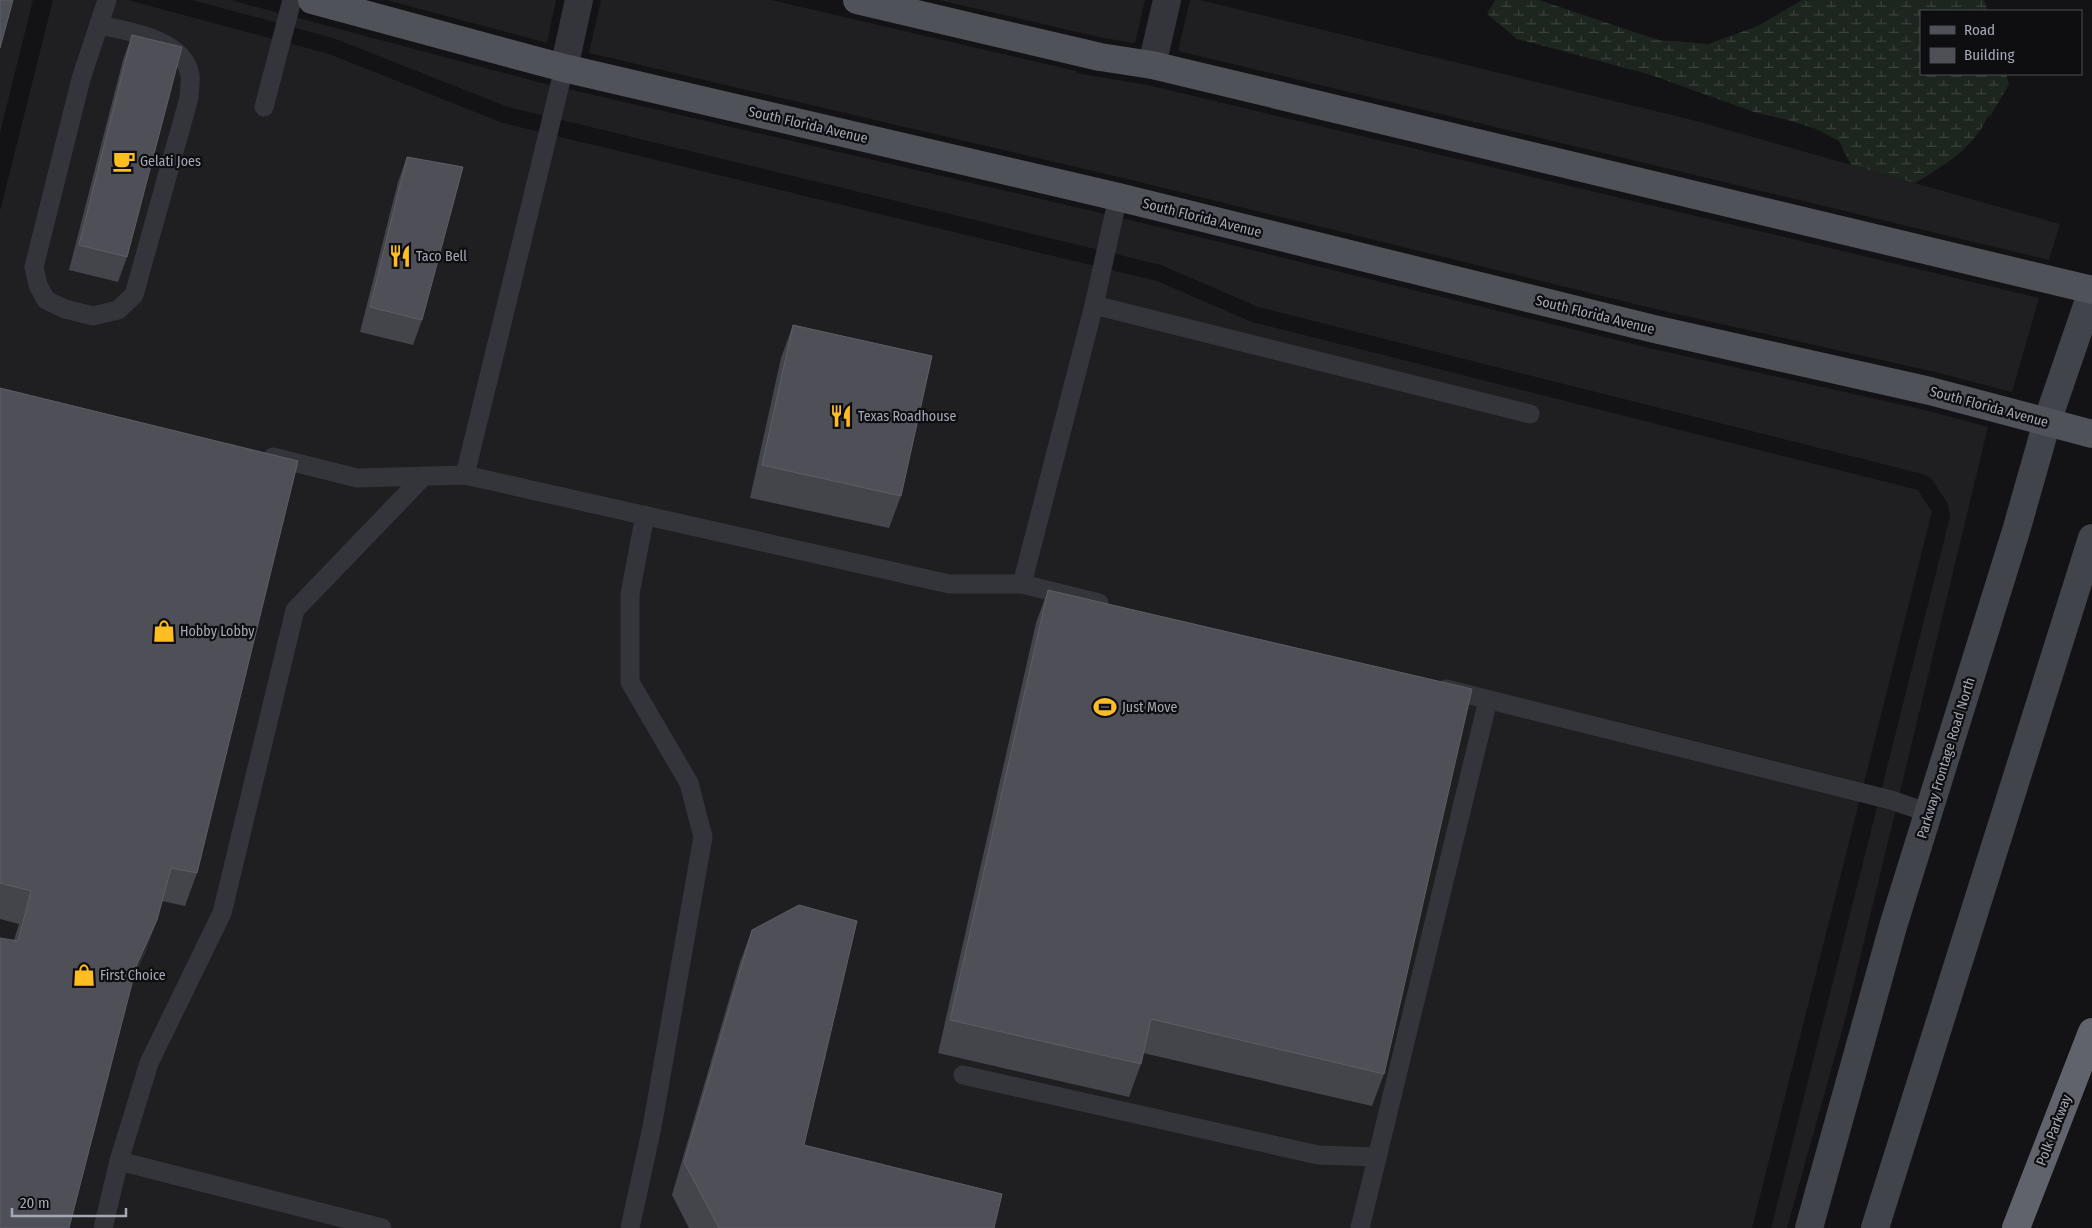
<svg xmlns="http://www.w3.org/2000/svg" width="2092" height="1228" font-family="'Fira Sans Condensed',sans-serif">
  <defs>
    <pattern id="wetland-marsh" width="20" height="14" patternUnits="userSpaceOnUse" patternTransform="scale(1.25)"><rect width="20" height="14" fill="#1d251f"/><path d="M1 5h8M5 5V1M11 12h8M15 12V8" fill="none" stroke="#3b423d"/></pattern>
  </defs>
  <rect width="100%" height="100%" fill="#131315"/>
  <!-- built -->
  <g fill="#1f1f22">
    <polygon points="0,0 33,0 0,133"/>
    <polygon points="53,0 128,0 329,54 503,123 1157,281 1252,322 1918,490 1932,512 1752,1228 0,1228 0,211"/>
    <polygon points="192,0 231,0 538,82 1114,216 1649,348 1925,410 1988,427 1845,1020 1787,1228 1771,1228 1950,517 1948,504 1931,478 1922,474 1258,307 1161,265 508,107 333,38"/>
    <polygon points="386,0 556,0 547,43"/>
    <polygon points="601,0 771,0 1076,71 1076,73 1148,85 2039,298 2012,392 1935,372 1659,310 1123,178 589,53"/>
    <polygon points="939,0 1145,0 1135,43 1103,38"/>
    <polygon points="1190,0 1200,0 1696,121 2060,224 2049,260 1178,51"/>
  </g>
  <!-- wetland -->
  <path fill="url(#wetland-marsh)" d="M1495,0H1539L1658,40L1708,44L1758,26L1802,0H1984L1988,11H1921V74H2006L2009,84L1991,115L1988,116C1974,148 1944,166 1915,183L1851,165L1839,141L1816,129L1791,121L1754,112L1648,74L1517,39L1487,14Z"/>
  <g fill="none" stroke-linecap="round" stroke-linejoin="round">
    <!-- lane -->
    <g stroke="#34353b" stroke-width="19">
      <path d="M99,25C128,31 184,39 190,75C191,82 189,91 189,98L134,295L118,310L93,316L65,309L46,300L38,285L34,267L81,79L107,0"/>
      <polyline points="264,107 292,0"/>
      <polyline points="1094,305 1530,414"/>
      <polyline points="273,457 357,478 465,475 949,584 1022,584"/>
      <polyline points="465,475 564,68"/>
      <polyline points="1099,603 1022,584 1094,305 1118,197"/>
      <polyline points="1446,689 1891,800 1929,813"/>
      <polyline points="963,1075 1318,1155 1377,1157"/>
      <polyline points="119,1161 382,1228"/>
      <polyline points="103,1228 119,1161 149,1063 222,913 295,610 424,476"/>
      <polyline points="630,1228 652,1127 703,837 689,783 630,682 630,594 645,515"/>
      <polyline points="1360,1228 1488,700"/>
    </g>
    <!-- street -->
    <g stroke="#34353b" stroke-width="28">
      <polyline points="1152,65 1167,0"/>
      <polyline points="564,68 579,0"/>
    </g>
    <!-- secondary -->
    <g stroke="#42444b" stroke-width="28">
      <polyline points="1809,1228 1894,923 2016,531 2047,422 2092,291"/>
      <polyline points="1875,1228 2092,538"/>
    </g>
    <!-- primary -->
    <g stroke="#50525a" stroke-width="28">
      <polyline points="312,0 564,68 1118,197 1654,329 1930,391 2092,434"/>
      <polyline points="857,0 1100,57 1152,65 2092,290"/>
    </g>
    <!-- highway -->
    <polyline stroke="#60626c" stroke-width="28" points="2016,1228 2092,1032"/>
  </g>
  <!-- wall -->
  <g fill="#44454b">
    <polygon points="132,35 127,257 118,282 69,270 123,60"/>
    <polygon points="407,157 422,320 413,345 360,332 398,182"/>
    <polygon points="793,325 901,496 889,528 750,498 781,358"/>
    <polygon points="0,388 197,873 185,906 162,901 145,953 133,979 14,940 19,924 0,919"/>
    <polygon points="1048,590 1384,1074 1372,1106 1143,1053 1141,1064 1129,1097 938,1053 1036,623"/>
    <polygon points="752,930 804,1145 994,1228 689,1228 672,1195 740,962"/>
  </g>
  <!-- shaded-wall -->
  <polygon fill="#2c2d31" points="157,920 145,953 125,996 137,964"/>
  <!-- building -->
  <g fill="#4f5057" stroke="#5c5e66">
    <polygon points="0,0 13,0 0,48"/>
    <polygon points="132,35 182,47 127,257 79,245"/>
    <polygon points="407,157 463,167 422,320 370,307"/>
    <polygon points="793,325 932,356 901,496 762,465"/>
    <polygon points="0,388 298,461 197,873 171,868 157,920 137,964 69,1228 0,1228 0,938 18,941 31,891 0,883"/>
    <polygon points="1048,590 1472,689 1384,1074 1151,1019 1141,1064 950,1020"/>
    <polygon points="799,905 857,921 804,1145 1002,1194 994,1228 719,1228 684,1162 752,930"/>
  </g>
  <!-- icons -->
  <defs>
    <symbol id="cafe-bare" viewBox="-9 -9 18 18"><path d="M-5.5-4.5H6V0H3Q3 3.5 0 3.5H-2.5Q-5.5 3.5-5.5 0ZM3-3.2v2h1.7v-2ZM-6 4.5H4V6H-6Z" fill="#febd22" stroke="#0e0e10" stroke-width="2.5" paint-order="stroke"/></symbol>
    <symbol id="restaurant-bare" viewBox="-9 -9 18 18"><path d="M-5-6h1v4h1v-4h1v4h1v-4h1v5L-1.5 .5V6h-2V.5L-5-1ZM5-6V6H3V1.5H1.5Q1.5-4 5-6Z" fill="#febd22" stroke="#0e0e10" stroke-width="2.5" paint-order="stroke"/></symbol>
    <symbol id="shop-bare" viewBox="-9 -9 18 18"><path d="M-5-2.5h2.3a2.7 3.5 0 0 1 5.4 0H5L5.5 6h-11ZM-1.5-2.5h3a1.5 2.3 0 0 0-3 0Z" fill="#febd22" stroke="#0e0e10" stroke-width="2.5" paint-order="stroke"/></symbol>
    <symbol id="stadium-bare" viewBox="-9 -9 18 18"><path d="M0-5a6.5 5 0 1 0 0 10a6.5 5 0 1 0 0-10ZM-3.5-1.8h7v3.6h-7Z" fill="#febd22" stroke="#0e0e10" stroke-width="2.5" paint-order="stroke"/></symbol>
  </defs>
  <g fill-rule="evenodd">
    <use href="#cafe-bare" x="108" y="145" width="32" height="32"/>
    <use href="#restaurant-bare" x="384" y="240" width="32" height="32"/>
    <use href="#restaurant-bare" x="825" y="400" width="32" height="32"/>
    <use href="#shop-bare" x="148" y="615" width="32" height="32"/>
    <use href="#stadium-bare" x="1089" y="691" width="32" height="32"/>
    <use href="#shop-bare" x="68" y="959" width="32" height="32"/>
  </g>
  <g text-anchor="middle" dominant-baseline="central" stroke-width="4.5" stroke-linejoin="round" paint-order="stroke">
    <!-- street labels -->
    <g font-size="14" fill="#a4a9b7" stroke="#0e0e10">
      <text transform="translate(808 125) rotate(13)">South Florida Avenue</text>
      <text transform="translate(1202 218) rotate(14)">South Florida Avenue</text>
      <text transform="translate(1595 315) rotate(14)">South Florida Avenue</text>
      <text transform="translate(1989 407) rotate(15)">South Florida Avenue</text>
      <text transform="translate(1946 758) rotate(-73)">Parkway Frontage Road North</text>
      <text transform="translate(2054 1130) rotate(-69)">Polk Parkway</text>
    </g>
    <!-- poi labels -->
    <g font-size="14" fill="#a4a9b7" stroke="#0e0e10" text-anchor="start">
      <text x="140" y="161">Gelati Joes</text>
      <text x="416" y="256">Taco Bell</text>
      <text x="858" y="416">Texas Roadhouse</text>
      <text x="180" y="631">Hobby Lobby</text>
      <text x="1122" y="707">Just Move</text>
      <text x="100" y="975">First Choice</text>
    </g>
  </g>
  <!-- legend -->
  <rect x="1920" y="10" width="162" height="65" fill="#0e0e10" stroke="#4a4c53"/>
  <rect x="1930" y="26" width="25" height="8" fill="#50525a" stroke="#4a4c53"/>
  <text x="1964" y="35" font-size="15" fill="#a4a9b7">Road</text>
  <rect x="1930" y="48" width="25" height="15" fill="#4f5057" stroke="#4a4c53"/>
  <text x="1964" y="60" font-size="15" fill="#a4a9b7">Building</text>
  <!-- scale -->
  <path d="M12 1208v8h114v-8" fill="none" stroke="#a4a9b7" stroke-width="2.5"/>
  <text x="20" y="1208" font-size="15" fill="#a4a9b7" stroke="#0e0e10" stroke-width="4" paint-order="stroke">20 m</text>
</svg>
